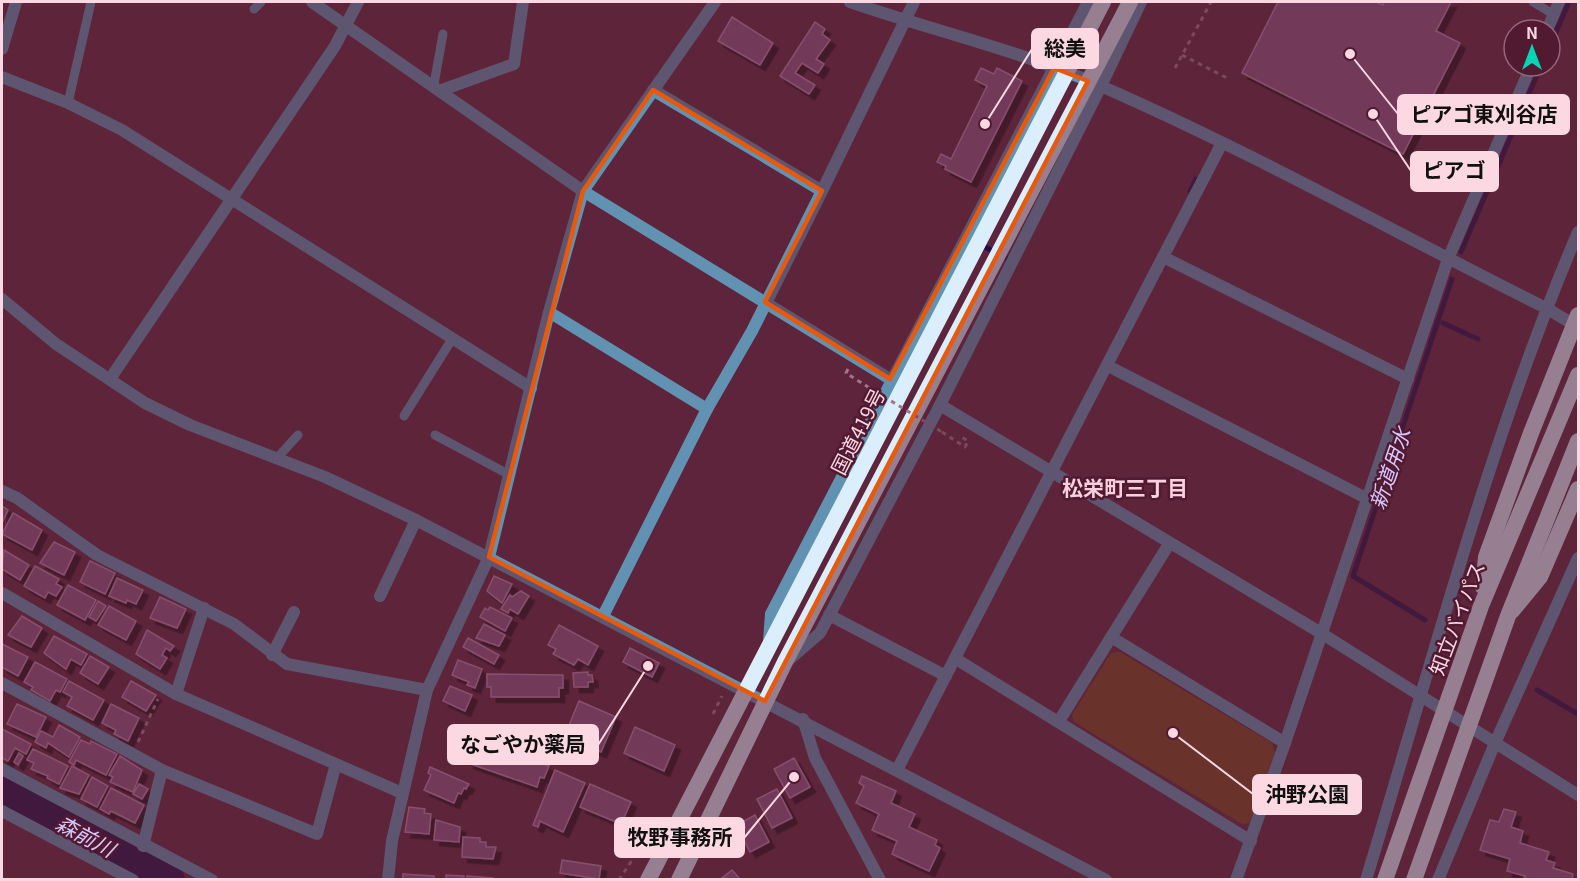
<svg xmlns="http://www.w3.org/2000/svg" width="1580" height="881" font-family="Georgia,'Noto Sans JP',serif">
  <defs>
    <filter id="shadow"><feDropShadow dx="5.5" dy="5.5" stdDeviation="0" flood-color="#0009"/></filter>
  </defs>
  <rect width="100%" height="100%" fill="#5d243b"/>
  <!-- green -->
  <polygon fill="#794519" points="1120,652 1272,743 1275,753 1251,823 1242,824 1074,722 1072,715 1111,653"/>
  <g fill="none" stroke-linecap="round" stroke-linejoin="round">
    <!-- stream -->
    <g stroke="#230d43" stroke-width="5">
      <polyline points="1550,46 1569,2"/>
      <polyline points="1190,191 1196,179"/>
      <polyline points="981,245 1006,258"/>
      <polyline points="1461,252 1541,66"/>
      <polyline points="1443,323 1478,339"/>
      <polyline points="1425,620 1353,576 1452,279"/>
      <polyline points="1537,690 1578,714"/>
    </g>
    <!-- river -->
    <polyline stroke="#230d43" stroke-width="30" points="2,791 170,880"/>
  </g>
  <!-- building -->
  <g fill="#8c537e" stroke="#bc84ac" stroke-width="1.5" filter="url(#shadow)">
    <polygon points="1278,2 1376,2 1383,5 1384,2 1451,2 1436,31 1460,43 1403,154 1242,73"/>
    <polygon points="732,17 773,43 760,65 718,41"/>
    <polygon points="815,22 825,29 822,34 830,40 816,59 824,64 818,73 802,63 795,73 815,85 809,94 780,76"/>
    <polygon points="981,68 994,74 997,68 1022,81 971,182 945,169 946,166 937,162 941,154 951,159 987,86 975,80"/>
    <polygon points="2,506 8,510 2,523"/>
    <polygon points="13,513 42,530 32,550 2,534"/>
    <polygon points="54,542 75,552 64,575 40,563"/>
    <polygon points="4,550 29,565 20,580 2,569"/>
    <polygon points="90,561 115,573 105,594 80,582"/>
    <polygon points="35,566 59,579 56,584 62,587 56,596 48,592 45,598 24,586"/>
    <polygon points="494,576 512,584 502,603 487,591"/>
    <polygon points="117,578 143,590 136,604 127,600 126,603 109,596"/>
    <polygon points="68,585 96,600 85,620 57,605"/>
    <polygon points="521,591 529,596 518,614 510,609 508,613 501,609 510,595 512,597"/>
    <polygon points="160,597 186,609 177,628 150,618"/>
    <polygon points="98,601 106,606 96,621 89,617"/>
    <polygon points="109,606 136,621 126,640 98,625"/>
    <polygon points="490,607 512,618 505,631 480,617 485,608 488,610"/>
    <polygon points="22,616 42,628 31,647 8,635"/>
    <polygon points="484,624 505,635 499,646 476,638"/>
    <polygon points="559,625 598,646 588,665 578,659 574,665 553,654 556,649 548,645"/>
    <polygon points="147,630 174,646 170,651 166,648 162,655 167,658 160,669 136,654"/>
    <polygon points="54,636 87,654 81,665 71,659 66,669 44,653"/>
    <polygon points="468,638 499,655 494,664 463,647"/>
    <polygon points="2,644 28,657 18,676 2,667"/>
    <polygon points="630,648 659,663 652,677 623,662"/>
    <polygon points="90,656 109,667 98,684 80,673"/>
    <polygon points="458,660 482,669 475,688 467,685 469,682 452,675"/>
    <polygon points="35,662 67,679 60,692 56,690 50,701 31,690 33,687 24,682"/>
    <polygon points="588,672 588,675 592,675 593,682 588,682 588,687 574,687 573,673"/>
    <polygon points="487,674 563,675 563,688 559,688 559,697 491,697 491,687 487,687"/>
    <polygon points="69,681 104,700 93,720 67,706 72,697 63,692"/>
    <polygon points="131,681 156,695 146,711 122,697"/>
    <polygon points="450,686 472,695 465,711 443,701"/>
    <polygon points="579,701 616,717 601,752 564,737"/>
    <polygon points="17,704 46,717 36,737 7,724"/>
    <polygon points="111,704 139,718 128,741 114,734 116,730 102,723"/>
    <polygon points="59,725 80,737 69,757 48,743 46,748 35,742 41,731 53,737"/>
    <polygon points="635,727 675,745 664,771 624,753"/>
    <polygon points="2,729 31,744 26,754 15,748 8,761 2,758"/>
    <polygon points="81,740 90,744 91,741 117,754 106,775 76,760 74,765 69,762"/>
    <polygon points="473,740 549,766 544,778 540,777 537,787 468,763"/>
    <polygon points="33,749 68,766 59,784 47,778 48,776 31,769 34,763 27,760"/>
    <polygon points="19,753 23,756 18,765 14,762"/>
    <polygon points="120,756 142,770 133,792 110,782 113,777 109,775"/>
    <polygon points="794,758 810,787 790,798 774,769"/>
    <polygon points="72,766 89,775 79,794 60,788"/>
    <polygon points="430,767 469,784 466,789 464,788 461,794 458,793 454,803 424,790 431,775 428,773"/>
    <polygon points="555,770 585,783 563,832 540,821 538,827 533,825"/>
    <polygon points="862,776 896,791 891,803 915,814 909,827 937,840 935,845 940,848 929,871 892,854 897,841 872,830 879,814 856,803 864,786 859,783"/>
    <polygon points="92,777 108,786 97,807 81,799"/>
    <polygon points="139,784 148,789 142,799 133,794"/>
    <polygon points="590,784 631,802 621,824 580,807"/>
    <polygon points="111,788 144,805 135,823 111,811 109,814 100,809"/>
    <polygon points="777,789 792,818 772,828 757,799"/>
    <polygon points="409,807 425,809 424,813 431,814 429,834 405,832"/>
    <polygon points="1504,809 1516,812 1511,827 1523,831 1520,843 1549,852 1546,860 1555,863 1553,868 1573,874 1572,880 1524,880 1525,876 1507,871 1510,859 1480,850 1490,820 1499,822"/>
    <polygon points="755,815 769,842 750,852 739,831 745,828 742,822"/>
    <polygon points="436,820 460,827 459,842 434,840"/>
    <polygon points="463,837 480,838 480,842 486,842 486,847 496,847 493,859 462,857"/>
    <polygon points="562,860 601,866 599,879 560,873"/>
    <polygon points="732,870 741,880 722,878"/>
    <polygon points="403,874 434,876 434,880 403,880"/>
    <polygon points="446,875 464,876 464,880 446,880"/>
    <polygon points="467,876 493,878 493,880 467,880"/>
  </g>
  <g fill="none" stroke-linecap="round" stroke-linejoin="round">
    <!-- path -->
    <g stroke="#a47586" stroke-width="3" stroke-dasharray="4.5 4.5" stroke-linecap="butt">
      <polyline points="1182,55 1227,78"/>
      <polyline points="1175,68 1211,2"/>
      <polyline points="848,369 846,373 868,387"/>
      <polyline points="942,432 965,447 968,441 960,436"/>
      <polyline points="713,714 722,696"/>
      <polyline points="138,742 158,699"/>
      <polyline points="619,880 659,819"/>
    </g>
    <!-- service -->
    <g stroke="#6192b1" stroke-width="9">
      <polyline points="1533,2 1553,14"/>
      <polyline points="254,9 261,2"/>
      <polyline points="434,84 443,34"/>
      <polyline points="68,103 91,2"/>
      <polyline points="404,416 452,339"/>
      <polyline points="435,435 508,474"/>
      <polyline points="278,457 298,435"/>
    </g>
    <!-- minor -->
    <g stroke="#6192b1" stroke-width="12">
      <polyline points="312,2 583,191 890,379"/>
      <polyline points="1547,30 1559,2"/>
      <polyline points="2,49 16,2"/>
      <polyline points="2,77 68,103 122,130 531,388"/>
      <polyline points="442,90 514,64 523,2"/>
      <polyline points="653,90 822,191"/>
      <polyline points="1163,257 1408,379"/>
      <polyline points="2,299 56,344 145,403 190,425 325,477 416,520 1106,880"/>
      <polyline points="549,312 707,409"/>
      <polyline points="1108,366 1368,499"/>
      <polyline points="110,379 335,46 358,2"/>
      <polyline points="940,405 1321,633 1578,795"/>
      <polyline points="2,491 17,498 97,555 234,624 287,664 427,690"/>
      <polyline points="2,593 176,694 402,793"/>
      <polyline points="380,596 416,520"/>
      <polyline points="829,615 946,676"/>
      <polyline points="603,616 707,409 752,331 822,191 914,2"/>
      <polyline points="1111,637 1285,743"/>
      <polyline points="769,641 771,614 1088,2"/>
      <polyline points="272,655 294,612"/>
      <polyline points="791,658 820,633 940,405 1101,86 1141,2"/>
      <polyline points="956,659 1251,841"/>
      <polyline points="2,683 162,770 317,834 336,764"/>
      <polyline points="176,694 204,608"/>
      <polyline points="803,719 815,758 880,880"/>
      <polyline points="1059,721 1169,544"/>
      <polyline points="2,769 212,880"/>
      <polyline points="897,770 1222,143"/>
      <polyline points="2,811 133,880"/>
      <polyline points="143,846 162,770"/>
      <polyline points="388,880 392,841 427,690 489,557 549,312 583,191 715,2"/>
      <polyline points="1236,880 1285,743 1448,259 1531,66"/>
      <path d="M1366,880C1432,663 1489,441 1578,232"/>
      <polyline points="1438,880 1495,743 1578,558"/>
    </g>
    <!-- tertiary -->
    <path stroke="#6192b1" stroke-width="12" d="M850,2C934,31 1022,51 1103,87C1254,153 1399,235 1546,308L1578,327"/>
    <!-- trunk -->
    <g stroke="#dbeefb" stroke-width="16">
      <polyline points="1512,611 1540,577 1578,489"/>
      <polyline points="648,880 1103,2"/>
      <polyline points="679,880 785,662 1130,2"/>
    </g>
    <!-- path-bridge -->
    <polyline stroke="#a47586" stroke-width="3" stroke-dasharray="4.5 4.5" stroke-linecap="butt" points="868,387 942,432"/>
    <!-- trunk-bridge -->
    <g stroke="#dbeefb" stroke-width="16">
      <polyline points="1483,587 1486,557 1531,433 1578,315"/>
      <polyline points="1385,880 1481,606 1578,375"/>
      <polyline points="1414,880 1508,616 1578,441"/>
    </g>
  </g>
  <!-- marked area -->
  <path d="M0 0H1580V881H0ZM1054,68L1088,81L765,701L489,557L583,191L653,90L822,191L765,302L890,379Z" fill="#5d243b" fill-opacity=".55" fill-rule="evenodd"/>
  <path fill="none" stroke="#e8590c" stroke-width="4.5" stroke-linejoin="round" d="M1054,68L1088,81L765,701L489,557L583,191L653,90L822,191L765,302L890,379Z"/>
  <g text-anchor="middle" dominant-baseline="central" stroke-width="5" stroke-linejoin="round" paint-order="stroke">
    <!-- street labels -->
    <g font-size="20" fill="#fcd8e3" stroke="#511a31">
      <text transform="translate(857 431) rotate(-63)">国道419号</text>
      <text transform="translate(1456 618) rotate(-69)">知立バイパス</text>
    </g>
    <!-- water labels -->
    <g font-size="21" font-style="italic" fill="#d5c7fd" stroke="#511a31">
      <text transform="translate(1389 468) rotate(-71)">新道用水</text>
      <text transform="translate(86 835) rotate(28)">森前川</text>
    </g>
    <!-- neighbourhood labels -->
    <g font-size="21" font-weight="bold" fill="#fbd0de" stroke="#511a31">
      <text x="1125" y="487">松栄町三丁目</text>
    </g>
  </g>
  <!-- callouts -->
  <path fill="none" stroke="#fcd8e3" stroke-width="2" d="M985 124L1032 49M1350 54L1398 114M1373 114L1411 171M648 666L598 745M1173 733L1253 794M794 777L744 838"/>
  <g fill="#fcd8e3" stroke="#511a31" stroke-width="2">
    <circle cx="985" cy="124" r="6"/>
    <circle cx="1350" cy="54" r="6"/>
    <circle cx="1373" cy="114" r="6"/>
    <circle cx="648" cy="666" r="6"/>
    <circle cx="1173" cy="733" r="6"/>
    <circle cx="794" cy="777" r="6"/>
  </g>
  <g fill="#fcd8e3" stroke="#fcd8e3" stroke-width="2">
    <rect x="1032" y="29" width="66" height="39" rx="6"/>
    <rect x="1398" y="95" width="171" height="39" rx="6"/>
    <rect x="1411" y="152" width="87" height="39" rx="6"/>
    <rect x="448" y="725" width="150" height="39" rx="6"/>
    <rect x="1253" y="775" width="108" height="39" rx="6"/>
    <rect x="615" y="818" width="129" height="39" rx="6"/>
  </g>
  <g font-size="21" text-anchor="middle" font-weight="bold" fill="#111">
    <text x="1065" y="56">総美</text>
    <text x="1484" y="122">ピアゴ東刈谷店</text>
    <text x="1454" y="178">ピアゴ</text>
    <text x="523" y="752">なごやか薬局</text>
    <text x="1307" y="802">沖野公園</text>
    <text x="680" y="845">牧野事務所</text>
  </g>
  <!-- border -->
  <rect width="1580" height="881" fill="none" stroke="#fcd8e3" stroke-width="6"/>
  <!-- north arrow -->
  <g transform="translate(1532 48)"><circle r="28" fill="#511a31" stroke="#956678" stroke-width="1.5"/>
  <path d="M0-4.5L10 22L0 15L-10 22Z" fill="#07d5b6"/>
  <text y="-9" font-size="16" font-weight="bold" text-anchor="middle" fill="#fcd8e3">N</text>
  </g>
</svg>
